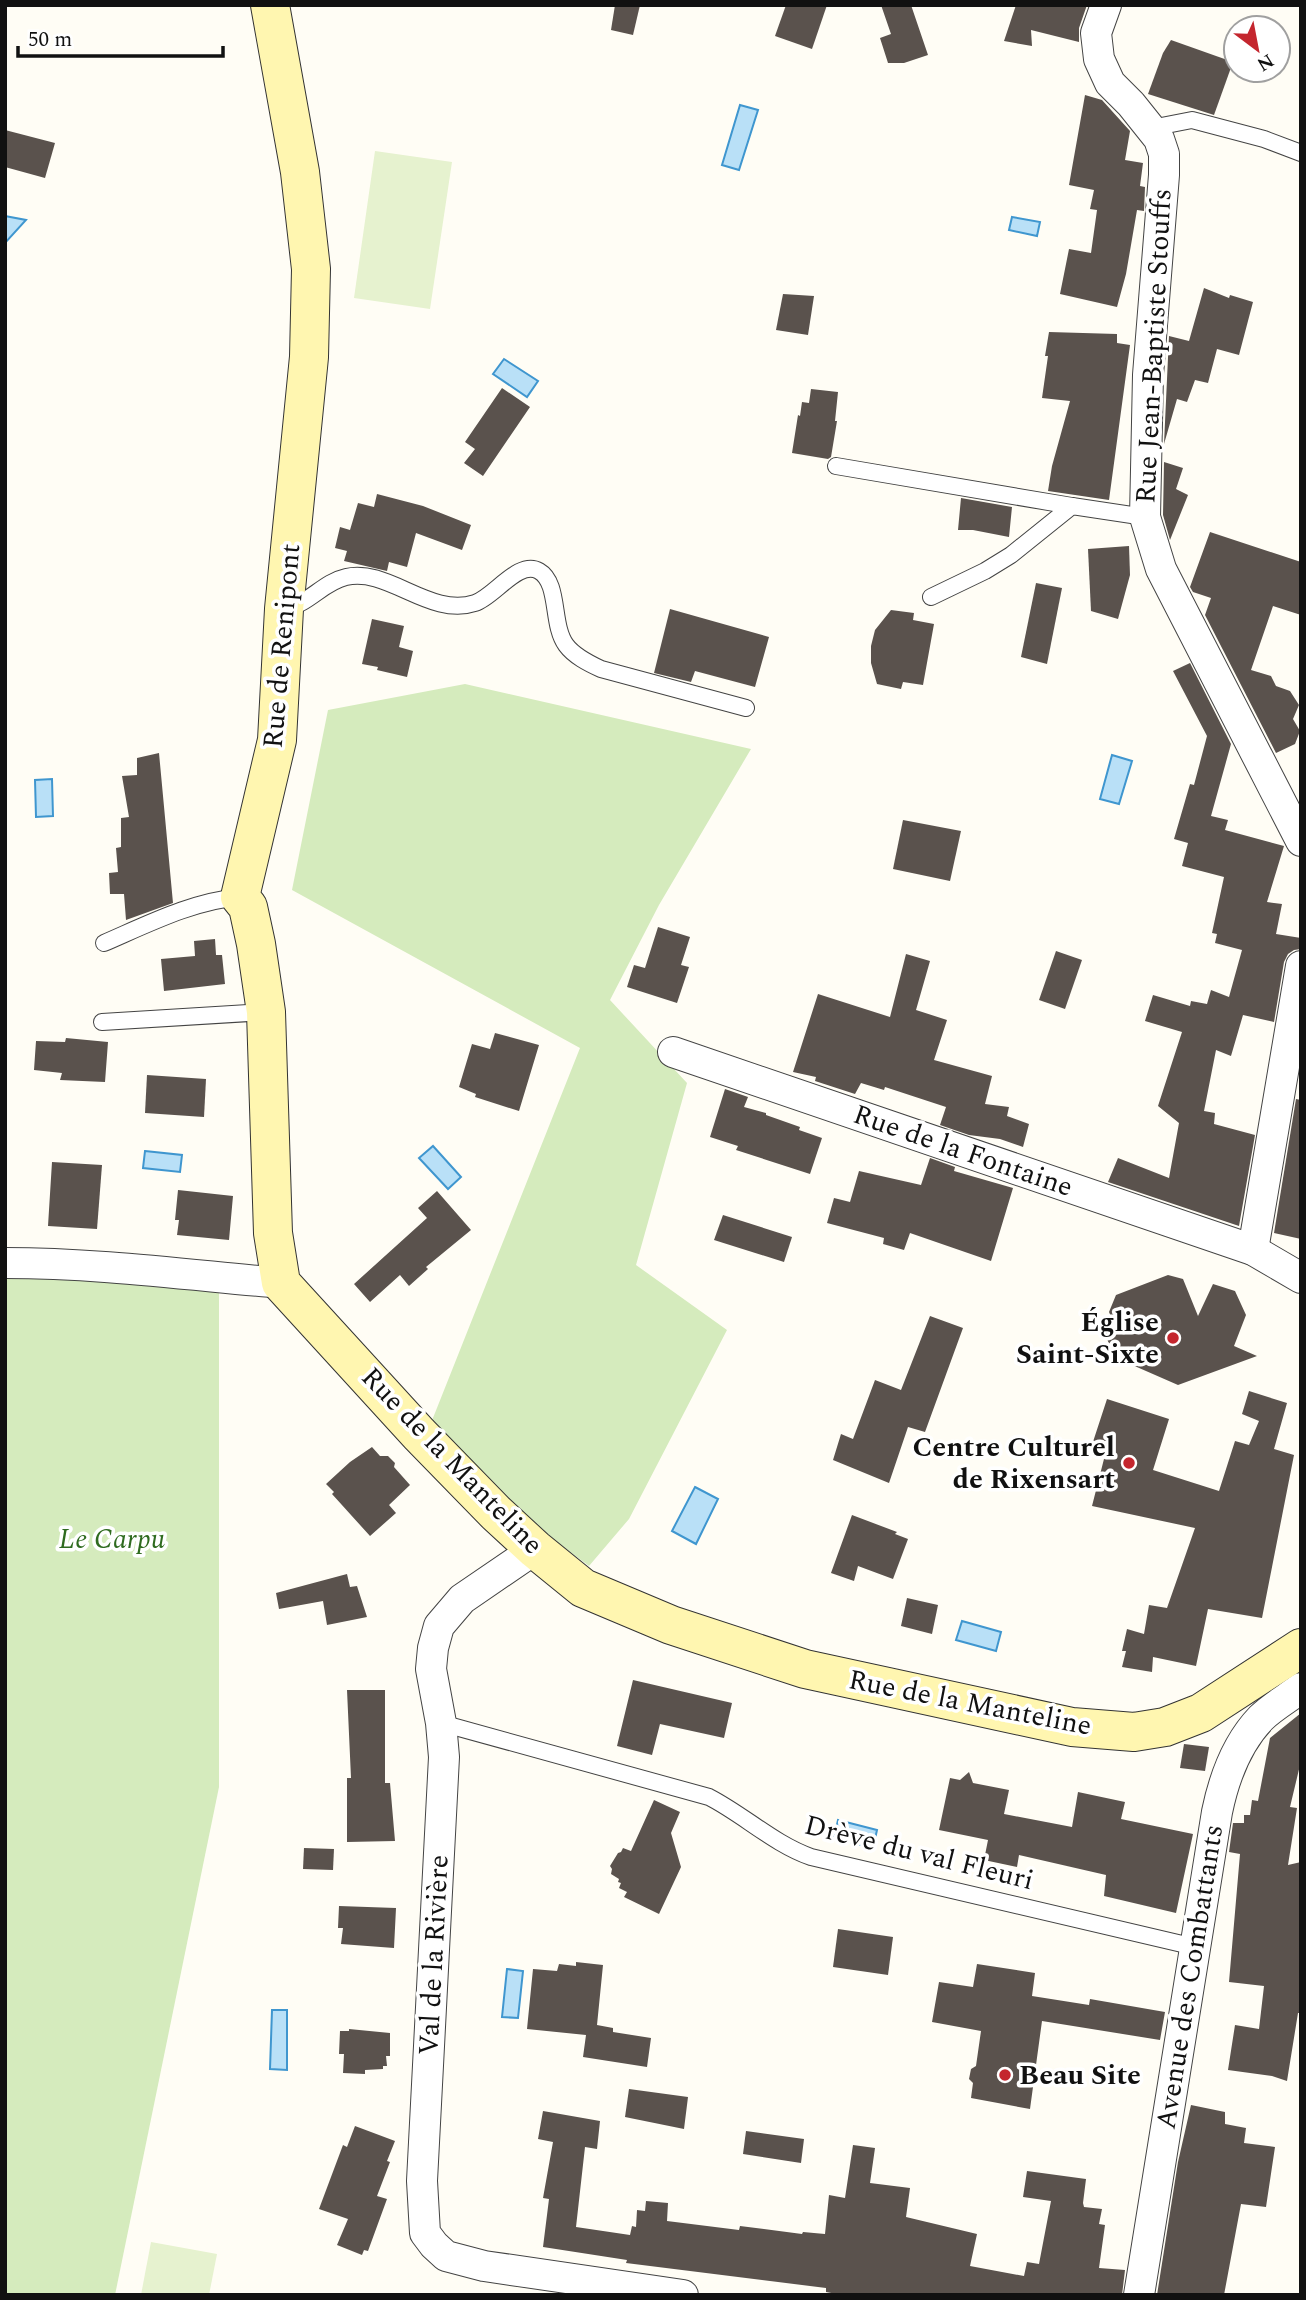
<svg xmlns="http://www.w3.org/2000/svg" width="1306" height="2300" font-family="Spectral,serif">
  <rect width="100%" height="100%" fill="#fffdf5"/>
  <!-- green -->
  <g fill="#d5ebbd">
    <polygon points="465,684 751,749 659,905 610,1000 687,1083 636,1265 727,1330 629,1519 589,1566 514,1510 429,1428 580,1048 292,890 328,710"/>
    <polygon points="5,1276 125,1283 219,1292 219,1787 115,2295 5,2295"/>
  </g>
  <!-- pitch -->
  <g fill="#e6f2cf">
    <polygon points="375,151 452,162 430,309 354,298"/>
    <polygon points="151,2242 217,2254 209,2295 141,2295"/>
  </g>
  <!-- water -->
  <g fill="#b9e0f7" stroke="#3f96cf" stroke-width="2">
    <polygon points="740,105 758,110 739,170 722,165"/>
    <polygon points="5,216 26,220 5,243"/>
    <polygon points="1012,217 1040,222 1037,236 1009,230"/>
    <polygon points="504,359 538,381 527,397 493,374"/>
    <polygon points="1112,755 1132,761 1119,804 1100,799"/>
    <polygon points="52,779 53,816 36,817 35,780"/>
    <polygon points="433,1146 461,1177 448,1189 419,1158"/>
    <polygon points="145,1151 182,1155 180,1172 143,1168"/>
    <polygon points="695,1487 718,1499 696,1544 672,1531"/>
    <polygon points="962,1621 1001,1632 996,1651 956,1640"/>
    <polygon points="838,1820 877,1830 873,1848 834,1838"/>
    <polygon points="507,1969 523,1971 518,2018 502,2017"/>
    <polygon points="272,2010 287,2010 287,2070 270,2069"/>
  </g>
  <!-- building -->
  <g fill="#5a524d">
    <polygon points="615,5 640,5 633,35 611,30"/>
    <polygon points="786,5 827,5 812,49 775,36"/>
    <polygon points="881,5 911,5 928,55 904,63 888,63 880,38 891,34"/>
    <polygon points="1016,5 1087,5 1079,28 1079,42 1031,30 1032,46 1004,41"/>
    <polygon points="1171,40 1233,62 1214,115 1148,94 1163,53"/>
    <polygon points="1085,95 1102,100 1130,131 1125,160 1143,163 1140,186 1145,187 1144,211 1137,210 1126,274 1117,307 1060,294 1069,249 1091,253 1097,210 1090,209 1094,190 1069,185"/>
    <polygon points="5,130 55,143 45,178 5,167"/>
    <polygon points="1204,288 1229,298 1230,295 1253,302 1239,355 1217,349 1208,383 1195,380 1187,402 1177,399 1164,444 1169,336 1189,341"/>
    <polygon points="783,294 814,296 808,335 776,330"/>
    <polygon points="1049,332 1117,334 1117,343 1130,345 1109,500 1048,491 1052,466 1070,401 1042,398 1048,356 1045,356"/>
    <polygon points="502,388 530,407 483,476 464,463 475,449 465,442"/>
    <polygon points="811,389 838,392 835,421 837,421 831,457 828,459 792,453 798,415 800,416 802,402 809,403"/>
    <polygon points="1164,462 1183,468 1176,489 1188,495 1170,540 1163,515"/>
    <polygon points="377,494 423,506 471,525 462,550 416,533 407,567 389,562 387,571 344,561 347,551 335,548 340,527 350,530 358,503 374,507"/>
    <polygon points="961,498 1012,507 1009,537 973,530 958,530"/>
    <polygon points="1210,532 1301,562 1301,615 1273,606 1251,670 1271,676 1276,686 1290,691 1299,705 1293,719 1300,731 1295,744 1276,753 1205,615 1211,598 1193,592 1190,587"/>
    <polygon points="1129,546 1130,575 1118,619 1091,611 1088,549"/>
    <polygon points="1036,583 1062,588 1047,664 1021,657"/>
    <polygon points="670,609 769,637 755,687 695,671 691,682 654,673"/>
    <polygon points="891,610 914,613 913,620 934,624 923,685 903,682 901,689 877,684 871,663 871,646 875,630"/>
    <polygon points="372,619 404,626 399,647 413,651 407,677 377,670 378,667 362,664"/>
    <polygon points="1190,663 1231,744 1211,816 1228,820 1225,830 1284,846 1267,902 1282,904 1276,934 1301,938 1301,949 1294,950 1288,954 1284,962 1274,1022 1243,1015 1231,1056 1216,1050 1204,1111 1215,1113 1214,1124 1255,1135 1239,1226 1108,1182 1118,1158 1169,1178 1179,1123 1158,1106 1182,1032 1145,1021 1153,995 1190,1006 1191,1001 1207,1004 1211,990 1229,997 1242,950 1215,943 1217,934 1212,933 1224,877 1182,866 1188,843 1174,839 1190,784 1194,785 1207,736 1173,671"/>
    <polygon points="159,753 173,903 126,920 124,894 110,894 109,873 118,872 116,848 121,847 121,818 129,817 122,776 137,775 137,758"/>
    <polygon points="903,820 961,831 950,881 893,869"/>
    <polygon points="658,927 690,937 681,965 689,967 677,1003 627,987 634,965 645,968"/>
    <polygon points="215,939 216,955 222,955 225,984 164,991 161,959 195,956 194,941"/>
    <polygon points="1056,951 1082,960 1065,1009 1039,1000"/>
    <polygon points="906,954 930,961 916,1010 947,1020 934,1060 992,1076 985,1104 1009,1107 1007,1116 1029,1124 1023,1147 1000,1139 969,1135 940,1125 946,1107 885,1087 884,1090 861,1083 855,1094 815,1081 816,1077 793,1072 818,994 890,1017"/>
    <polygon points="495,1033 539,1045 519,1111 475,1097 476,1094 459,1087 472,1044 490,1049"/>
    <polygon points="66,1038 108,1042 105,1082 60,1080 62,1073 34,1070 36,1041 65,1042"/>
    <polygon points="147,1075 206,1079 204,1117 145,1113"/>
    <polygon points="725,1089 748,1097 744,1107 766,1113 766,1115 800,1127 799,1130 822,1138 810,1174 736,1150 738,1146 710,1137"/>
    <polygon points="1296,1099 1301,1100 1301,1239 1274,1233"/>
    <polygon points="930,1158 955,1167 954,1171 1013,1188 991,1261 910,1233 904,1250 883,1244 884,1238 827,1223 834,1198 850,1202 859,1171 921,1185"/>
    <polygon points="52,1162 102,1165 97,1229 48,1226"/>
    <polygon points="178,1190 233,1196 229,1240 177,1235 179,1220 175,1220"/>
    <polygon points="437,1191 471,1230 426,1267 428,1269 409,1286 400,1275 370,1302 354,1284 427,1218 418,1208"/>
    <polygon points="723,1215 792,1237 784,1262 714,1240"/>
    <polygon points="1168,1275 1183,1279 1198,1316 1213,1284 1235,1291 1246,1315 1234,1346 1257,1356 1178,1385 1130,1364 1124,1349 1113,1354 1104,1331 1115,1326 1109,1312 1116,1295"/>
    <polygon points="930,1316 963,1328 925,1432 908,1427 889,1483 833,1460 841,1434 853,1439 875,1380 901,1390"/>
    <polygon points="1249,1391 1287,1403 1274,1449 1294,1455 1262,1618 1208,1609 1196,1666 1153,1657 1152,1672 1122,1667 1126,1651 1122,1651 1127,1629 1144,1634 1149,1605 1167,1608 1195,1528 1092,1506 1105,1455 1090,1451 1107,1399 1169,1419 1153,1470 1219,1491 1235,1441 1249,1445 1259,1421 1242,1414"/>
    <polygon points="372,1447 380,1456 388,1456 395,1463 394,1467 410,1485 389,1505 396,1513 370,1536 332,1494 334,1492 326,1484 350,1462"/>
    <polygon points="852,1515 897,1532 895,1534 908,1539 893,1579 858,1566 854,1581 831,1573"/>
    <polygon points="347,1574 350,1587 357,1586 367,1617 327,1625 323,1601 279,1609 276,1593"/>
    <polygon points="907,1598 938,1605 932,1634 901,1626"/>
    <polygon points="633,1680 732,1703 724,1738 660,1724 652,1755 617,1746"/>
    <polygon points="347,1690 385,1690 385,1783 390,1783 395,1841 347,1842 347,1778 351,1778"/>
    <polygon points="1301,1713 1301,1761 1290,1807 1297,1808 1288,1865 1301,1862 1301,2013 1298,2013 1287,2081 1272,2076 1228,2070 1235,2025 1259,2029 1264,1986 1229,1982 1240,1854 1229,1852 1233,1823 1244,1823 1244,1815 1250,1815 1252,1800 1258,1801 1270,1738"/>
    <polygon points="1184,1744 1209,1747 1205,1771 1180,1768"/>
    <polygon points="969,1772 973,1783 1009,1790 1004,1814 1072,1827 1078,1792 1125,1802 1121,1819 1193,1834 1176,1913 1104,1896 1106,1875 1019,1855 1017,1867 984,1860 988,1840 939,1830 950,1778 960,1780"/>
    <polygon points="654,1800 680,1812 671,1833 681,1867 659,1914 624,1897 627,1892 619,1888 621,1883 618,1882 619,1879 611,1874 612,1869 610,1866 618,1853 621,1852 623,1848 631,1851"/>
    <polygon points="304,1848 334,1849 333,1870 303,1869"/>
    <polygon points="339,1906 396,1908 394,1948 341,1944 343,1928 338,1928"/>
    <polygon points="838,1929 893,1937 888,1975 833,1967"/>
    <polygon points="576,1962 603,1965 597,2025 613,2028 613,2032 651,2038 647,2067 583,2057 586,2035 527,2029 533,1969 557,1971 559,1964 576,1966"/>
    <polygon points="977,1964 1035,1973 1032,1996 1089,2005 1090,1999 1165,2012 1160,2040 1042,2021 1030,2109 971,2098 973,2083 969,2079 971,2069 976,2066 981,2031 932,2022 939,1982 973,1987"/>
    <polygon points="349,2029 390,2033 390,2056 386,2056 387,2066 383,2066 383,2069 365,2070 365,2074 343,2073 344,2054 339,2054 340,2031 349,2031"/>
    <polygon points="629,2089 688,2097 684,2129 625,2117"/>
    <polygon points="1191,2105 1225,2112 1225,2124 1246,2128 1244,2143 1275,2147 1266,2207 1241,2204 1224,2295 1157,2295 1178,2162"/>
    <polygon points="543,2111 600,2121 597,2149 585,2147 576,2227 630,2235 632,2226 636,2227 637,2210 645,2211 646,2201 668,2203 667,2221 739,2230 740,2226 802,2234 803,2232 825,2234 829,2195 845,2198 853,2145 875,2148 870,2183 910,2188 906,2217 977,2234 970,2266 1024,2276 1027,2262 1039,2264 1051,2201 1023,2197 1027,2171 1086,2179 1083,2203 1084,2207 1102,2209 1099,2224 1105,2225 1099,2268 1125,2270 1122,2295 842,2295 826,2292 826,2288 626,2263 627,2260 543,2247 549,2199 543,2198 553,2142 538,2139"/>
    <polygon points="355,2126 395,2141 387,2161 390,2162 377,2196 387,2199 368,2251 364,2250 362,2255 337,2245 348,2219 319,2209 343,2145 347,2147"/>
    <polygon points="746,2131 804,2139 801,2163 743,2154"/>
  </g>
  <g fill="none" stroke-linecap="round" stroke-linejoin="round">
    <defs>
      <g id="lane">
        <polyline points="1151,128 1192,120 1264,139 1301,153"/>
        <polyline points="836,466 1072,506"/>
        <polyline points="931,597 985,571 1011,555 1072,506 1145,517"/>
        <path d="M284,609C308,605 323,582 346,577C388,567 430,618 475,603C494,597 519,559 539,571C560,583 551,625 566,645C574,656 588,663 601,669L746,708"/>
        <path d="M104,943C148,924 193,901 240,897"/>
        <polyline points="102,1022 266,1012"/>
        <path d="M441,1723L709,1797C744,1815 774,1844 811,1857L1195,1947"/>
      </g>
      <g id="street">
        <polyline points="1106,5 1096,33 1099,59 1110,83 1131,104 1159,139 1164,154 1164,175 1148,375 1145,517 1161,569 1301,841"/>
        <polyline points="673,1052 1253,1250 1301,1278"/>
        <polyline points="1253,1250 1301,966"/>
        <path d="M5,1263C98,1263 189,1275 281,1283"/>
        <polyline points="535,1549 462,1599 439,1626 433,1648 431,1669 441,1723 444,1757 422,2181 425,2233 434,2245 446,2256 484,2266 683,2295"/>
        <path d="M1139,2295L1217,1812C1224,1778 1236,1744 1261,1718C1272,1707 1288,1698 1301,1688"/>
      </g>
      <polyline id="secondary" points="270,5 300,172 311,269 309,357 284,609 277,740 240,897 248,907 256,944 266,1012 273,1233 281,1283 419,1434 496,1513 535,1549 583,1588 671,1625 805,1669 1072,1727 1134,1732 1165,1727 1201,1713 1301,1648"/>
    </defs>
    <!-- lane casing -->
    <use href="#lane" stroke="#444" stroke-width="18"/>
    <!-- street casing -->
    <use href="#street" stroke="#444" stroke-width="32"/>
    <!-- secondary casing -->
    <use href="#secondary" stroke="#333" stroke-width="40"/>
    <!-- lane -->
    <use href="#lane" stroke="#fff" stroke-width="16"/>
    <!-- street -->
    <use href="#street" stroke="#fff" stroke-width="30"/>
    <!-- secondary -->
    <use href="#secondary" stroke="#fff6b0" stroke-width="38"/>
  </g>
  <!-- markers -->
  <g fill="#c4262e" stroke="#fff" stroke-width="2.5">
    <circle cx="1173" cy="1338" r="7"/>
    <circle cx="1129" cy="1463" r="7"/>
    <circle cx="1005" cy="2075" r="7"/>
  </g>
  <g text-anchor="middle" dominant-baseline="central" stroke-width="7" stroke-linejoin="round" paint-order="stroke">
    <!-- street labels -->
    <g font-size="28" fill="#111" stroke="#fff">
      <text transform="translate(1154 346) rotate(-87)">Rue Jean-Baptiste Stouffs</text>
      <text transform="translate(282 646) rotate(-85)">Rue de Renipont</text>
      <text transform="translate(963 1151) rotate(19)">Rue de la Fontaine</text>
      <text transform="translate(452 1461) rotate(46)">Rue de la Manteline</text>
      <text transform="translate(970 1703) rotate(11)">Rue de la Manteline</text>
      <text transform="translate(919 1853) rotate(14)">Drève du val Fleuri</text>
      <text transform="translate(434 1955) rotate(-87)">Val de la Rivière</text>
      <text transform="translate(1190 1977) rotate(-81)">Avenue des Combattants</text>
    </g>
    <!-- poi labels -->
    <g font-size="28" font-weight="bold" fill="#111" stroke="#fff" text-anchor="end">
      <text x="1159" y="1322">Église<tspan x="1159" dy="32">Saint-Sixte</tspan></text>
      <text x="1115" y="1447">Centre Culturel<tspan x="1115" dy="32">de Rixensart</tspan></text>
      <text x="1019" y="2075" text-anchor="start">Beau Site</text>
    </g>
    <!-- park labels -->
    <g font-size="28" font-style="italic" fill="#2f6b1f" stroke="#fff">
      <text x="112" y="1539">Le Carpu</text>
    </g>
  </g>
  <!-- border -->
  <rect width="1306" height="2300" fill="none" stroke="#111111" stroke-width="14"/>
  <!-- north arrow -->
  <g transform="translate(1257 49) rotate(148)"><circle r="33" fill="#ffffff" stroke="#a0a0a0" stroke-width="2"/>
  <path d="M0-5L12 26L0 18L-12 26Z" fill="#c4262e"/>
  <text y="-10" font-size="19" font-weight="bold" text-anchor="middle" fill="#111111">N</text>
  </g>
  <!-- scale -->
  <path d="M18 46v10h205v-10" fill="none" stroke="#111111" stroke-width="3.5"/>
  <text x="28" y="46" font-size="21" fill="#111111" stroke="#ffffff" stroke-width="5" paint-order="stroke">50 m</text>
</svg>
